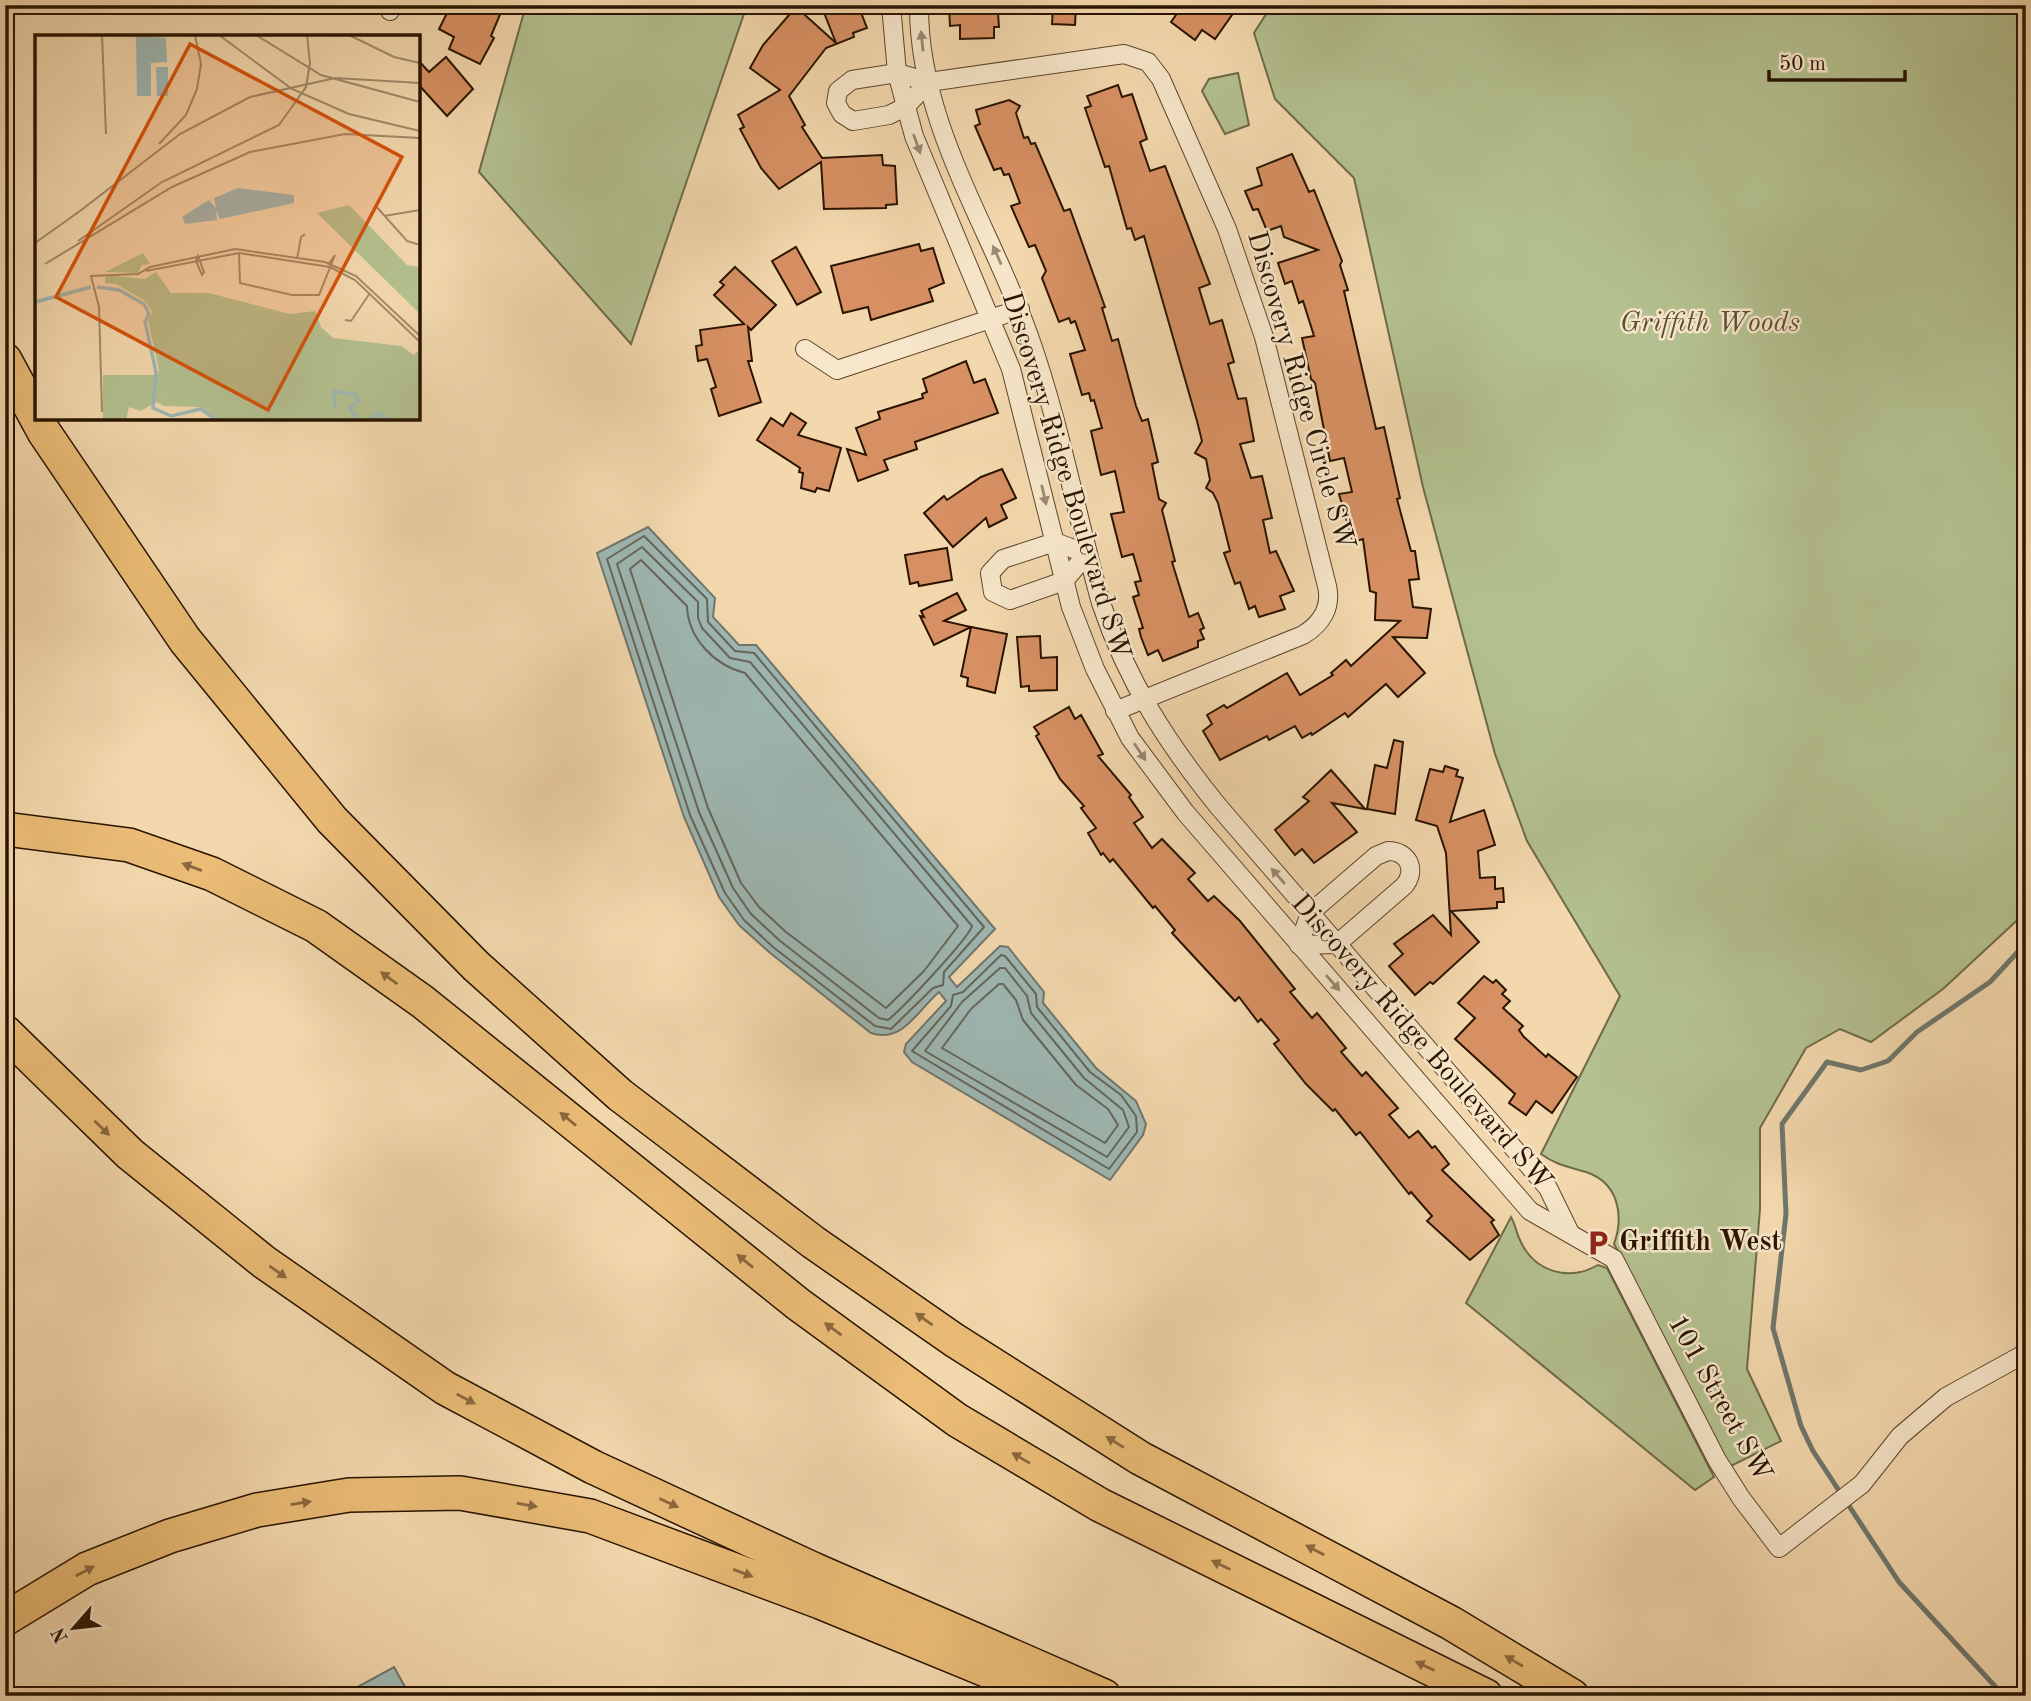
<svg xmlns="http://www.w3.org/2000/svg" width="2031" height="1701" font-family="'Old Standard TT',serif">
  <rect width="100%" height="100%" fill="#f3d8ad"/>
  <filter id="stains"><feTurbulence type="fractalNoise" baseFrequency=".00286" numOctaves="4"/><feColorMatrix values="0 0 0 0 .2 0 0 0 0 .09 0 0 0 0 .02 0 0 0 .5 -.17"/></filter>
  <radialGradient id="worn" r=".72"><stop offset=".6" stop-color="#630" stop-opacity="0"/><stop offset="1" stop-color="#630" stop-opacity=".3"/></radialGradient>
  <!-- green -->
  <g fill="#b4c08f" stroke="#6e6a48" stroke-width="2">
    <polygon points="526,5 747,5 631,344 479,172"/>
    <path d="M1272,5H2026V912L1943,989L1871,1042L1840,1029L1806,1048L1760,1128V1209L1747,1369L1781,1441L1729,1467L1614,1244C1624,1216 1619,1183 1586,1172C1569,1167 1556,1165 1541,1154L1620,996L1527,841L1495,754L1423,487L1354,178L1275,99L1254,33Z"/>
    <polygon points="1238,73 1249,125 1225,134 1202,91 1209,79"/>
    <path d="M1511,1217C1515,1224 1516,1231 1519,1238C1533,1272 1568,1282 1598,1265L1607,1268L1714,1477L1695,1490L1466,1303Z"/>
  </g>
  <!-- water -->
  <g fill="#9eb8b4" stroke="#6f766c" stroke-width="2">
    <path d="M648,527L715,598L713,617L739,645H756L995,929L949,977L957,987L1000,946L1008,947L1044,992L1043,1003L1096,1068L1136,1101L1146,1124L1143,1135L1110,1180L912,1062L904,1052L906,1044L946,1001L939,992C918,1010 902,1044 871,1033L769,952L739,925L719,897L684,817L597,553Z"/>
    <polygon points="394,1667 410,1696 341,1696"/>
  </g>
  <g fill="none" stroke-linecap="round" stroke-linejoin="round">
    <!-- shore -->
    <g stroke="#64665a" stroke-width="2">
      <polygon points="644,536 707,599 708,622 735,651 754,653 984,927 944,972 943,985 933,988 891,1029 875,1026 773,947 744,920 725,893 690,815 607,559"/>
      <path d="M642,547L698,602V618L702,628L730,658L750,662L972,926C969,938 901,1010 888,1020L879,1018L779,940L751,914L733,888L699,812L617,564Z"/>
      <path d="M641,560L687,606C688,638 714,665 745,673L958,926L924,971L886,1008L786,932L759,907L741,883L708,808L630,569Z"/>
      <polygon points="1001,955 1005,956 1036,994 1037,1007 1090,1072 1121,1095 1136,1116 1137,1132 1109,1169 912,1051 951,1006 953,995 963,992"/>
      <polygon points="1000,968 1005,968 1027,996 1031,1013 1084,1078 1123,1110 1129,1127 1107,1157 925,1051 962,1002"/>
      <polygon points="999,984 1003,984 1016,1000 1023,1020 1076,1085 1108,1109 1118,1125 1105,1143 942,1048 971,1009"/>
    </g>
    <!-- stream -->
    <polyline stroke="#6f766c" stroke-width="5" points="2004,1696 1899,1582 1813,1451 1801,1426 1773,1328 1786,1214 1782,1124 1827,1062 1861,1070 1888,1061 1917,1032 1990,982 2026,943"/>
  </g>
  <!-- building -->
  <g fill="#d79063" stroke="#291401" stroke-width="2">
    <polygon points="451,5 504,5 491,36 494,38 480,64 449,49 454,37 439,29"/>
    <polygon points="821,5 858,5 867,28 853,33 854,37 826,48 789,96 805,125 802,127 822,158 882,155 883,165 895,166 897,204 886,205 886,208 824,209 821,162 779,189 761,168 740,129 744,127 738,115 780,90 750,68 763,45 796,7 836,43"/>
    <polygon points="962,5 963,8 992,7 992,13 998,13 999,27 994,27 994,38 960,39 960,25 950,26 949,6"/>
    <polygon points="1053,5 1076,5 1075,25 1052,24"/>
    <polygon points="1183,5 1239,5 1215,39 1202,30 1195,40 1171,22"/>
    <polygon points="446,57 473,89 447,116 418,84 418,60 429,72"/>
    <polygon points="1118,85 1122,97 1132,94 1147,139 1140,142 1150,171 1165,166 1210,284 1199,288 1210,324 1222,320 1234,362 1228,364 1238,399 1246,398 1254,441 1240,444 1251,478 1262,476 1272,518 1263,520 1270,553 1276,551 1294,591 1280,596 1285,609 1259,617 1255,606 1249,609 1240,582 1235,584 1224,553 1230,551 1218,503 1213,493 1206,488 1210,480 1206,459 1195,453 1202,441 1197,421 1144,236 1135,240 1131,228 1127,229 1109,166 1105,167 1085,108 1091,106 1087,96"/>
    <polygon points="1009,100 1020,106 1016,113 1024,138 1028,137 1031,144 1035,143 1064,211 1070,209 1105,307 1102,308 1112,341 1118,339 1136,406 1142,421 1148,419 1158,462 1152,464 1159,499 1166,503 1162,510 1175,561 1172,562 1189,617 1198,613 1204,628 1200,630 1204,639 1198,641 1198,647 1163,661 1158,650 1148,655 1141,637 1139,629 1143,628 1133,597 1139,595 1135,582 1141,581 1133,554 1122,557 1111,514 1124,512 1115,471 1101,475 1091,431 1102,428 1094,400 1091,401 1089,393 1082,395 1070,354 1085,350 1075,321 1071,323 1069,318 1059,322 1042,278 1046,271 1035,245 1029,247 1011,206 1020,203 1009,174 1004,175 1001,168 994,170 975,126 980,124 976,110"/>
    <polygon points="1292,154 1309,192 1314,190 1342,261 1340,265 1348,290 1344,291 1376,429 1384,427 1400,498 1397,499 1411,551 1415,551 1419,579 1409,580 1413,607 1431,609 1427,638 1393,637 1425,673 1398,697 1386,684 1348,717 1345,713 1312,735 1311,733 1302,738 1295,726 1269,740 1267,736 1220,760 1203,731 1212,724 1207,715 1224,705 1227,708 1287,673 1300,695 1333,675 1331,673 1346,660 1351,666 1400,621 1375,620 1376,593 1370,591 1363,539 1353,542 1339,494 1352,492 1344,458 1330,461 1315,383 1311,379 1302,338 1314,336 1303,301 1299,303 1292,281 1285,284 1278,263 1318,250 1284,237 1281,226 1267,231 1258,209 1253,210 1245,191 1262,185 1257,168"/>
    <polygon points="919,244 921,251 933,248 944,283 929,289 933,301 871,320 868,307 843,313 831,266"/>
    <polygon points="796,247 821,292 797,305 772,261"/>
    <polygon points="735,267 776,305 751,330 748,327 752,361 748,361 761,402 719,416 711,389 716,387 707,359 698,361 696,346 702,345 700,330 744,324 714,295 724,285 720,282"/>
    <polygon points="966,361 974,383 985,379 998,413 915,442 917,449 884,460 888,470 858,481 847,449 866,455 856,428 880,419 878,412 923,398 922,394 927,392 923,379"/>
    <polygon points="791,413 806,423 798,435 841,448 829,491 817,488 815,492 801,488 803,473 799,472 800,468 757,440 771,418 783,426"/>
    <polygon points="1002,469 1016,498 1001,505 1007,518 989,527 986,518 953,547 924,513 944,496 947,500 981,477"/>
    <polygon points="947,548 952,580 919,586 918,582 910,584 905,555"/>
    <polygon points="957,593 966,610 944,621 971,627 934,645 920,616 924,617 921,611"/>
    <polygon points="971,627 1007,634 995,693 967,686 968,678 961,676"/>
    <polygon points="1040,636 1041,658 1057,657 1057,690 1029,691 1029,686 1021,687 1017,637"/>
    <polygon points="1069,707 1075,719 1081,715 1103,754 1098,756 1131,795 1129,797 1143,817 1134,823 1152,848 1162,839 1195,873 1188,879 1208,901 1214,896 1240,921 1295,989 1290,992 1312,1018 1317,1013 1346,1048 1341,1052 1362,1076 1366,1072 1398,1108 1389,1115 1409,1138 1418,1131 1432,1148 1435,1146 1449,1164 1442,1170 1494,1220 1491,1222 1499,1235 1470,1260 1427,1221 1432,1216 1411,1192 1409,1194 1360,1132 1356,1135 1335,1109 1333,1111 1306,1084 1274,1044 1279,1040 1261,1019 1258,1022 1239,997 1235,1001 1172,933 1175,930 1155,906 1153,908 1113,859 1110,862 1103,853 1101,855 1088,833 1096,828 1081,808 1084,806 1060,779 1036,736 1039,734 1034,727"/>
    <polygon points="1394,740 1403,742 1395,814 1367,809 1375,765 1387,768"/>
    <polygon points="1445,766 1458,770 1456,776 1463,778 1450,822 1484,810 1495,845 1478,851 1480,878 1495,877 1495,889 1503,888 1504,902 1497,902 1497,908 1451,911 1479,942 1433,984 1430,982 1415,995 1389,966 1403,954 1394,944 1433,915 1451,935 1446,853 1437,826 1416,820 1430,769 1443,772"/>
    <polygon points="1331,770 1365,809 1332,803 1357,832 1314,863 1302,849 1295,855 1275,830 1309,801 1303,797"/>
    <polygon points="1484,976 1493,983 1496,980 1506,990 1502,994 1510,1001 1503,1008 1523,1026 1519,1030 1524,1037 1546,1057 1548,1054 1577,1077 1552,1113 1536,1101 1526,1115 1509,1103 1515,1094 1455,1039 1475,1018 1458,1003"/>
  </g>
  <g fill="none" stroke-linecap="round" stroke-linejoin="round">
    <defs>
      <g id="street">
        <polyline points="891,5 897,73 914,136 1011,369 1071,607 1095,669 1130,738 1185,812 1530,1211 1614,1259 1717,1460 1741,1498 1779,1548 1862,1484 1900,1436 1946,1397 2026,1353"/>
        <path d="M919,5C918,124 991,228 1029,336C1060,423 1076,514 1101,603C1127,681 1167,743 1218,806L1548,1188L1569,1231"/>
        <polyline points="390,11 393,5"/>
        <path d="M929,82L905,107L889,115L853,121L842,114L836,103L838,91L852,80L897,73L929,82L1124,54L1148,62L1161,79L1227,229L1264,337L1327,586C1332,608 1321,624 1303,635L1115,711"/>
        <polyline points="805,349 837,370 1020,309"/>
        <polygon points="1055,542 1087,554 1064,581 1010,600 993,592 990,573 1003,559"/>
        <path d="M1388,851C1409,851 1417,871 1404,886L1337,944L1299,945L1310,913L1376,856Z"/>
      </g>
      <g id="highway">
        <polyline points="5,360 44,432 185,640 332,820 476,966 620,1095 813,1242 954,1340 1140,1458 1451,1623 1572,1696"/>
        <polyline points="5,829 129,845 212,874 316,926 423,1002 798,1304 957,1420 1100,1505 1486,1696"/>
        <polyline points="5,1032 130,1154 264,1262 445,1388 593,1467 813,1569 1104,1696"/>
        <polyline points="5,1619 87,1569 170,1536 257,1510 349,1495 460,1493 590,1516 820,1602 1047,1695"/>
      </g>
    </defs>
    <!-- street casing -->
    <use href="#street" stroke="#5c452c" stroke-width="20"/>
    <!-- highway casing -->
    <use href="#highway" stroke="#291401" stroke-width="36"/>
    <!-- street -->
    <use href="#street" stroke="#f7e6ca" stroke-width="18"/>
    <!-- highway -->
    <use href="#highway" stroke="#eabc76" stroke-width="33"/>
  </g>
  <!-- one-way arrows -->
  <defs><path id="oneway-solid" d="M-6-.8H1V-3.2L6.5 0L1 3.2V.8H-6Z" transform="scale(1.75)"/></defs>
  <g fill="#9a8870">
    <use href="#oneway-solid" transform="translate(922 41) rotate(-96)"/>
    <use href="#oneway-solid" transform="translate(917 144) rotate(70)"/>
    <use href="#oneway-solid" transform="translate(997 255) rotate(-114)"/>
    <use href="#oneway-solid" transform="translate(1044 495) rotate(77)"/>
    <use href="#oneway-solid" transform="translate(1140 752) rotate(56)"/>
    <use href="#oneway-solid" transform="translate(1278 876) rotate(-131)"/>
    <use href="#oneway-solid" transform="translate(1333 983) rotate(49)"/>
  </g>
  <g fill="#8a683c">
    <use href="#oneway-solid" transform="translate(192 867) rotate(-160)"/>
    <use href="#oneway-solid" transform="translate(389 978) rotate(-144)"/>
    <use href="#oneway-solid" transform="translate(568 1119) rotate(-141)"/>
    <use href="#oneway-solid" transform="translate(102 1128) rotate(44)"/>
    <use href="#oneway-solid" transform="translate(745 1261) rotate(-141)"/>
    <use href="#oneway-solid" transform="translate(278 1272) rotate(35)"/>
    <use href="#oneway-solid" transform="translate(924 1319) rotate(-145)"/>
    <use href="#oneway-solid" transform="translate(833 1329) rotate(-144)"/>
    <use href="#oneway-solid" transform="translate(466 1399) rotate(28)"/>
    <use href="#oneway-solid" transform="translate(1115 1442) rotate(-148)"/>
    <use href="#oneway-solid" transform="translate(1021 1458) rotate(-149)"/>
    <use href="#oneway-solid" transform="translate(301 1503) rotate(-9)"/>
    <use href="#oneway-solid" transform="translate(669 1503) rotate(25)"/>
    <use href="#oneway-solid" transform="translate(527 1505) rotate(10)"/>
    <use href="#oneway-solid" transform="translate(1315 1550) rotate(-152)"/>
    <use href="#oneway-solid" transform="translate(1221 1565) rotate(-154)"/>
    <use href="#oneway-solid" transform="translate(85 1571) rotate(-28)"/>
    <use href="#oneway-solid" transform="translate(743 1573) rotate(20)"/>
    <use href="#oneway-solid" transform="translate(1514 1661) rotate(-149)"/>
    <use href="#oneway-solid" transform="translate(1425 1666) rotate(-154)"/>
  </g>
  <!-- icons -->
  <defs>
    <symbol id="parking-bare" viewBox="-9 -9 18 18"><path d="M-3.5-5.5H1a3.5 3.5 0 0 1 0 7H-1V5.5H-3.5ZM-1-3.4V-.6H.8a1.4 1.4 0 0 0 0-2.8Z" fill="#8f2418" stroke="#f7e6ca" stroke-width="2.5" paint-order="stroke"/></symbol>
  </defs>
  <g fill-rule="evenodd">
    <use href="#parking-bare" x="1579" y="1224" width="38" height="38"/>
  </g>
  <g text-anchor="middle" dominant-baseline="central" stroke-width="5" stroke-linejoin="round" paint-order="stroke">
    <!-- park labels -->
    <g font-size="28" font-style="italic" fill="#5a5033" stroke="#f7e6ca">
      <text x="1710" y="324">Griffith Woods</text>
    </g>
    <!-- street labels -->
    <g font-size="28" fill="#291401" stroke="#f7e6ca">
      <text transform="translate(1300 391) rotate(74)">Discovery Ridge Circle SW</text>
      <text transform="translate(1065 476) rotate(73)">Discovery Ridge Boulevard SW</text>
      <text transform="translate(1421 1043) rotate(49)">Discovery Ridge Boulevard SW</text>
      <text transform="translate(1719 1399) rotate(61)">101 Street SW</text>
    </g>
    <!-- poi labels -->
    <g font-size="28" font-weight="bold" fill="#291401" stroke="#f7e6ca" text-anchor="start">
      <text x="1619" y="1243">Griffith West</text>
    </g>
  </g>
  <!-- overview -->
  <g transform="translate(35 35)">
    <rect width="385" height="385" fill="#f3d8ad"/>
    <path d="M314,170L372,230L385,232V279L282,178ZM108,218L115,229L107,230L103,238L70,237ZM121,237L136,258H174L255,279L280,276L286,292L298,303L366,311L379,320L385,314V385H184L166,372L129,371L121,367L106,376L94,372L91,385H68V340H123L124,335L113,286L117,277L110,266L81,249L70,248V240L110,244Z" fill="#b4c08f"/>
    <path d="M101,0L131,3L132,27L116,28V61H102ZM121,32H133V61H122ZM203,153L259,160V168L185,184L181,176L182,185L150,189L147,182L174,165L181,173L179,163Z" fill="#9eb8b4"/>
    <path fill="none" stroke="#9eb8b4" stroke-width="3.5" d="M62,252L84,255L109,269L114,279L110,287L121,337L118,373L136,381L166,374L181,385M0,267L56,252M300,374L299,356L321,360L323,366L315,373L322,385M335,385L344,378L353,385"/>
    <path fill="none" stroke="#a28a68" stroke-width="2" d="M67,0L71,99M184,0L257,54L314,79L385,96M221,0L286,40L385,67M316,1L359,22L385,28M124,109L151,80L162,54L166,29L160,0M340,170L372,206L385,210M45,176L145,99L215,62L300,43L385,48M349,181L385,175M43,206L127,147L244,90L271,52L275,28L272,0M0,208L45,176M204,218L205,248L257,260H284L300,220L294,228M163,221L169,237L167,240L161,226ZM262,224L266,202L270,199M10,229L137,152L215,117L310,99L385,103M111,236L204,218L295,232L320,245L385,307M310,285L316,286L335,258M67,377L64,272L56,241L103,239L115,232L200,214L290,227L321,241L385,301"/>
    <path fill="#d5520b" fill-opacity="0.15" stroke="#d5520b" stroke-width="3.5" d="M155,9L367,122L233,375L21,262Z"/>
    <rect width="385" height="385" fill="none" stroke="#291401" stroke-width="3.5"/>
  </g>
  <!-- margin -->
  <rect width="2031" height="1701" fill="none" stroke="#f3d8ad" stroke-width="28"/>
  <rect x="7" y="7" width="2017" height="1687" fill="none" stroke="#291401" stroke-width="3.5"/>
  <rect x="14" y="14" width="2003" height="1673" fill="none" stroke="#291401" stroke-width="2"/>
  <!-- north arrow -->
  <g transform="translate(74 1628) rotate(242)" stroke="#f7e6ca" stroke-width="5" paint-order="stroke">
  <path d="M0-5L12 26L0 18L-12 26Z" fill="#291401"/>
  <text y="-10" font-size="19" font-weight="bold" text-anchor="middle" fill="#291401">N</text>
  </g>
  <!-- scale -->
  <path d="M1769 70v10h136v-10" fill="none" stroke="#291401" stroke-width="3.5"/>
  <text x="1779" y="70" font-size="21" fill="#291401" stroke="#f7e6ca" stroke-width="5" paint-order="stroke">50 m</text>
  <rect width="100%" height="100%" filter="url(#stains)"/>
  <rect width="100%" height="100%" fill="url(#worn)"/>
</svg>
